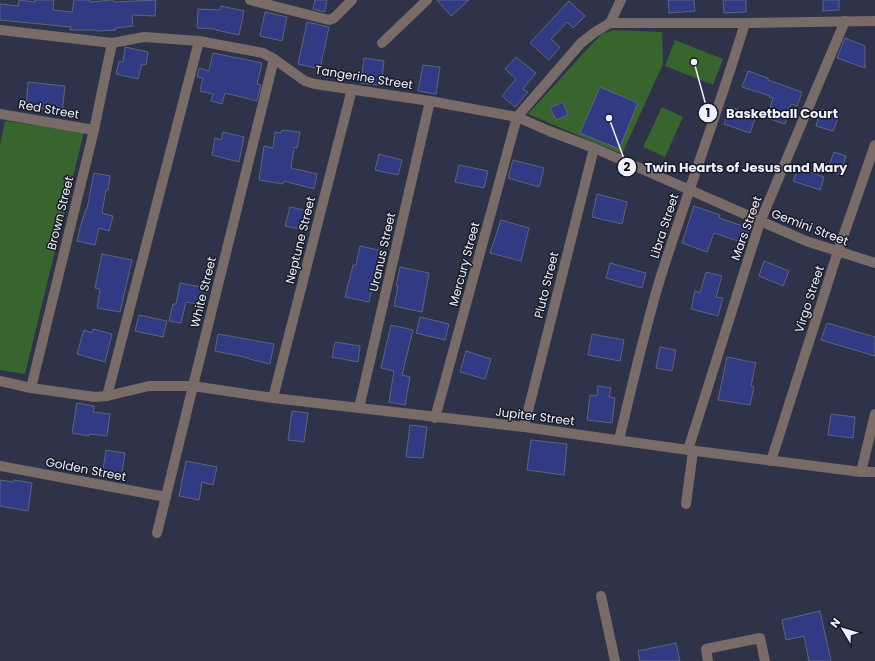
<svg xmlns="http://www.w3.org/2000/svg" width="875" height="661" font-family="Poppins,sans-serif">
  <rect width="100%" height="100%" fill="#2e3349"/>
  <!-- green -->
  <g fill="#38642e">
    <polygon points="613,30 662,32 663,64 622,154 528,114 591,45 602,34"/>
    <polygon points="675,40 723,59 713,85 665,66"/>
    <polygon points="662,107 683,117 665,157 643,147"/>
    <polygon points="5,121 84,132 25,374 0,370 0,145"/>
  </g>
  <!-- building -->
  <g fill="#313b84" stroke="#5e647c">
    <polygon points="19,0 35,2 35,0 54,0 53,10 72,12 74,0 90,0 90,2 112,0 114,0 114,2 156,0 155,16 132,15 133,26 115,28 116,30 96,31 96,30 70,30 71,27 0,20 0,4 18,6"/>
    <polygon points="315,0 327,0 325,12 313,9"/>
    <polygon points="437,0 469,0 451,16"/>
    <polygon points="668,0 694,0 695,11 669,13"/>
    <polygon points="723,0 746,0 746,12 724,13"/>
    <polygon points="823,0 839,0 839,10 823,11"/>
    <polygon points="569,1 585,16 573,28 567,22 551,39 560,47 549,60 530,43"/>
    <polygon points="221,6 244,11 239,35 216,30 216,29 197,28 198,9 220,10"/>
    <polygon points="265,12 287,17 282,41 260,36"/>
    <polygon points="307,22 329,27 320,69 298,64"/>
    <polygon points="845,38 865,46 865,68 837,58"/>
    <polygon points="125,47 148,52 146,65 142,64 138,79 116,74 119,61 123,62"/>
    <polygon points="213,53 262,63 257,84 261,85 257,101 225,93 222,104 211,101 213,94 200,91 203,78 197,77 199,68 209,71"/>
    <polygon points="516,57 536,73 523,89 528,92 515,107 502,96 516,79 505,69"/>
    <polygon points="364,58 384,61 381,85 361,83"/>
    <polygon points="423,65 440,67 436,94 418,91"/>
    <polygon points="748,71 768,78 768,80 802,92 797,106 791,104 785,124 767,118 773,98 769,97 770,96 742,87"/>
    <polygon points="28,82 65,86 62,113 45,111 46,109 26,108"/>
    <polygon points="600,87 638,103 619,149 580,133"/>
    <polygon points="563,102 568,115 556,120 550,108"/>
    <polygon points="730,107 756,116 750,133 724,124"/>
    <polygon points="821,109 839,115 833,131 816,126"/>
    <polygon points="282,130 300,132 297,148 294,147 291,168 317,174 314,189 284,181 283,184 259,180 264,146 273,148 275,132 281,133"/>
    <polygon points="223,132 244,137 239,162 212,155 215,138 221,140"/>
    <polygon points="834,152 846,156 840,175 827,170"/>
    <polygon points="379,154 402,160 398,175 375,170"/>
    <polygon points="513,160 544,168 539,187 508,178"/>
    <polygon points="459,165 488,171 484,188 455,182"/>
    <polygon points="798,168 824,177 820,190 793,181"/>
    <polygon points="94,173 110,176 108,190 106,190 102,213 113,216 109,231 99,228 95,245 77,241 80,228 86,209 87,209"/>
    <polygon points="597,194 627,202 622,224 592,217"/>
    <polygon points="694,206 720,215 719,218 749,228 744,243 714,233 707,252 682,243"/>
    <polygon points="290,207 308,211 304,230 285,226"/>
    <polygon points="501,220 529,228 521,261 490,253"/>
    <polygon points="360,246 383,251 374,284 373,284 369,302 345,297 353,265 356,265"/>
    <polygon points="102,254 132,260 120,312 97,308 100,289 95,288"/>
    <polygon points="764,261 789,271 783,286 759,276"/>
    <polygon points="610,263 646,273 642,288 606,278"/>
    <polygon points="400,267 429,273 422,312 394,306 398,287 396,286"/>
    <polygon points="706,272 722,276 716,297 723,298 718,316 691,309 695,291 700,293"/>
    <polygon points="180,283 206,288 203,305 186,302 181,323 169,321 173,304 176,304"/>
    <polygon points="139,315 167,321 163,337 135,331"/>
    <polygon points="420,317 449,324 445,340 416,333"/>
    <polygon points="827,323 875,337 875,356 821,340"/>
    <polygon points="391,325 413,330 402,375 410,377 405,405 389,402 394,371 381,368"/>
    <polygon points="93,329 112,334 105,362 77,354 84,330 92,333"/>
    <polygon points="218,334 274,344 270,364 249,359 249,358 215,351"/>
    <polygon points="592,334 624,340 620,361 588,355"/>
    <polygon points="335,342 360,346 358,362 332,357"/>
    <polygon points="660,347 676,350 672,371 656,368"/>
    <polygon points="466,351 491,359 485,379 460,372"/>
    <polygon points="727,357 756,363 751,386 754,387 750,405 718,400"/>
    <polygon points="598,386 611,388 609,397 615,398 612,423 587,420 590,395 597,396"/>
    <polygon points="77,403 94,406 93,412 110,414 107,436 89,434 89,436 72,433"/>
    <polygon points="292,411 308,413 304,442 288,440"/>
    <polygon points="831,414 855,417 853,438 828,435"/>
    <polygon points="410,425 427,427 423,458 406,457"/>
    <polygon points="531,440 567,444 564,475 527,470"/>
    <polygon points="106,450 125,453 121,479 102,476"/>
    <polygon points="186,461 217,467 213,485 202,482 199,500 179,496"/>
    <polygon points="0,480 13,482 14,480 32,483 28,511 0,506"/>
    <polygon points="820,611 831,661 809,661 804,636 786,640 782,620"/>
    <polygon points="676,643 680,661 640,661 638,651"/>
  </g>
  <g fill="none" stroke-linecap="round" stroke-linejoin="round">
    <!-- minor -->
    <g stroke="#796b68" stroke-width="10">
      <polyline points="250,0 329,20 334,18 352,0"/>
      <polyline points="610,23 621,0"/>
      <polyline points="0,30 112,43 144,37 199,41 263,53 274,59 305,81 315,84 430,101 517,117 549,131 594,148 806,241 875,263"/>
      <polyline points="382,43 427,0"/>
      <polyline points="0,114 94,130"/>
      <polyline points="0,381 31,388 95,397 107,396 149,386 193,386 273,398 524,427 688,450 861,472 875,472"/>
      <polyline points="31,388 94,130 112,43"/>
      <polyline points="107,396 199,41"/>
      <polyline points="273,398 352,89"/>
      <polyline points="359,408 430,101"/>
      <polyline points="435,418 517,117 581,43 595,32 610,23 745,23 875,21"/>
      <polyline points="524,427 594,148"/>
      <path d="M619,440C632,386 644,332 660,279C687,193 719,109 745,23"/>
      <polyline points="688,450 760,222 845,21"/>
      <polyline points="771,461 838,251 875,145"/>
      <polyline points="0,466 166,497"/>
      <polyline points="861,472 875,414"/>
      <polyline points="686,504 693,451"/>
      <polyline points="157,533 193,386 274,59"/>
      <polyline points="601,596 615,661"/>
      <polyline points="708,661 706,649 760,638 765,661"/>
    </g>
  </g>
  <g text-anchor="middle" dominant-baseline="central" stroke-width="3" stroke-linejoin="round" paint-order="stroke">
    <!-- street labels -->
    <g font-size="12" fill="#eef1fd" stroke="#191c26">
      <text transform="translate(364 77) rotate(9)">Tangerine Street</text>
      <text transform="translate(49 109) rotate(10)">Red Street</text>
      <text transform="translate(60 213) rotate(-76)">Brown Street</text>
      <text transform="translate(664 226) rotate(-72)">Libra Street</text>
      <text transform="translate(810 227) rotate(21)">Gemini Street</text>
      <text transform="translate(746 228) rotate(-70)">Mars Street</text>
      <text transform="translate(300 240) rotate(-76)">Neptune Street</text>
      <text transform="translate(382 252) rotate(-77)">Uranus Street</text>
      <text transform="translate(464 264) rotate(-75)">Mercury Street</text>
      <text transform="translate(546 285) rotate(-76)">Pluto Street</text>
      <text transform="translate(203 292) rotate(-76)">White Street</text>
      <text transform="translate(809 299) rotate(-72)">Virgo Street</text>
      <text transform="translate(535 416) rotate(7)">Jupiter Street</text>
      <text transform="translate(86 469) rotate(11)">Golden Street</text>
    </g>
  </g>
  <!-- callouts -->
  <path fill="none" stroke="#eef1fd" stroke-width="1.5" d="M694 62L708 113M609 118L627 167"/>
  <g fill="#eef1fd" stroke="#191c26" stroke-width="1.5">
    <circle cx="694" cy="62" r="4"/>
    <circle cx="609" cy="118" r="4"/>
    <circle cx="708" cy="113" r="10"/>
    <circle cx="627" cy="167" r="10"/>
  </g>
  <g font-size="12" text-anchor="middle" font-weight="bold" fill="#111">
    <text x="708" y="117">1</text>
    <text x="627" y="171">2</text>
  </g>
  <g font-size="13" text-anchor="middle" font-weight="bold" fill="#eef1fd" stroke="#191c26" stroke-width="3" stroke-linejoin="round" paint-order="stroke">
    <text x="782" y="118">Basketball Court</text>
    <text x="746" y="172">Twin Hearts of Jesus and Mary</text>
  </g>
  <!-- north arrow -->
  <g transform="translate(843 629) rotate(308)" stroke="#191c26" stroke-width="3" paint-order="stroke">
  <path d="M0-3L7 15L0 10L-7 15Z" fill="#eef1fd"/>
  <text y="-6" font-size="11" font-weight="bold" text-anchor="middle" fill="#eef1fd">N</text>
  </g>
</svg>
